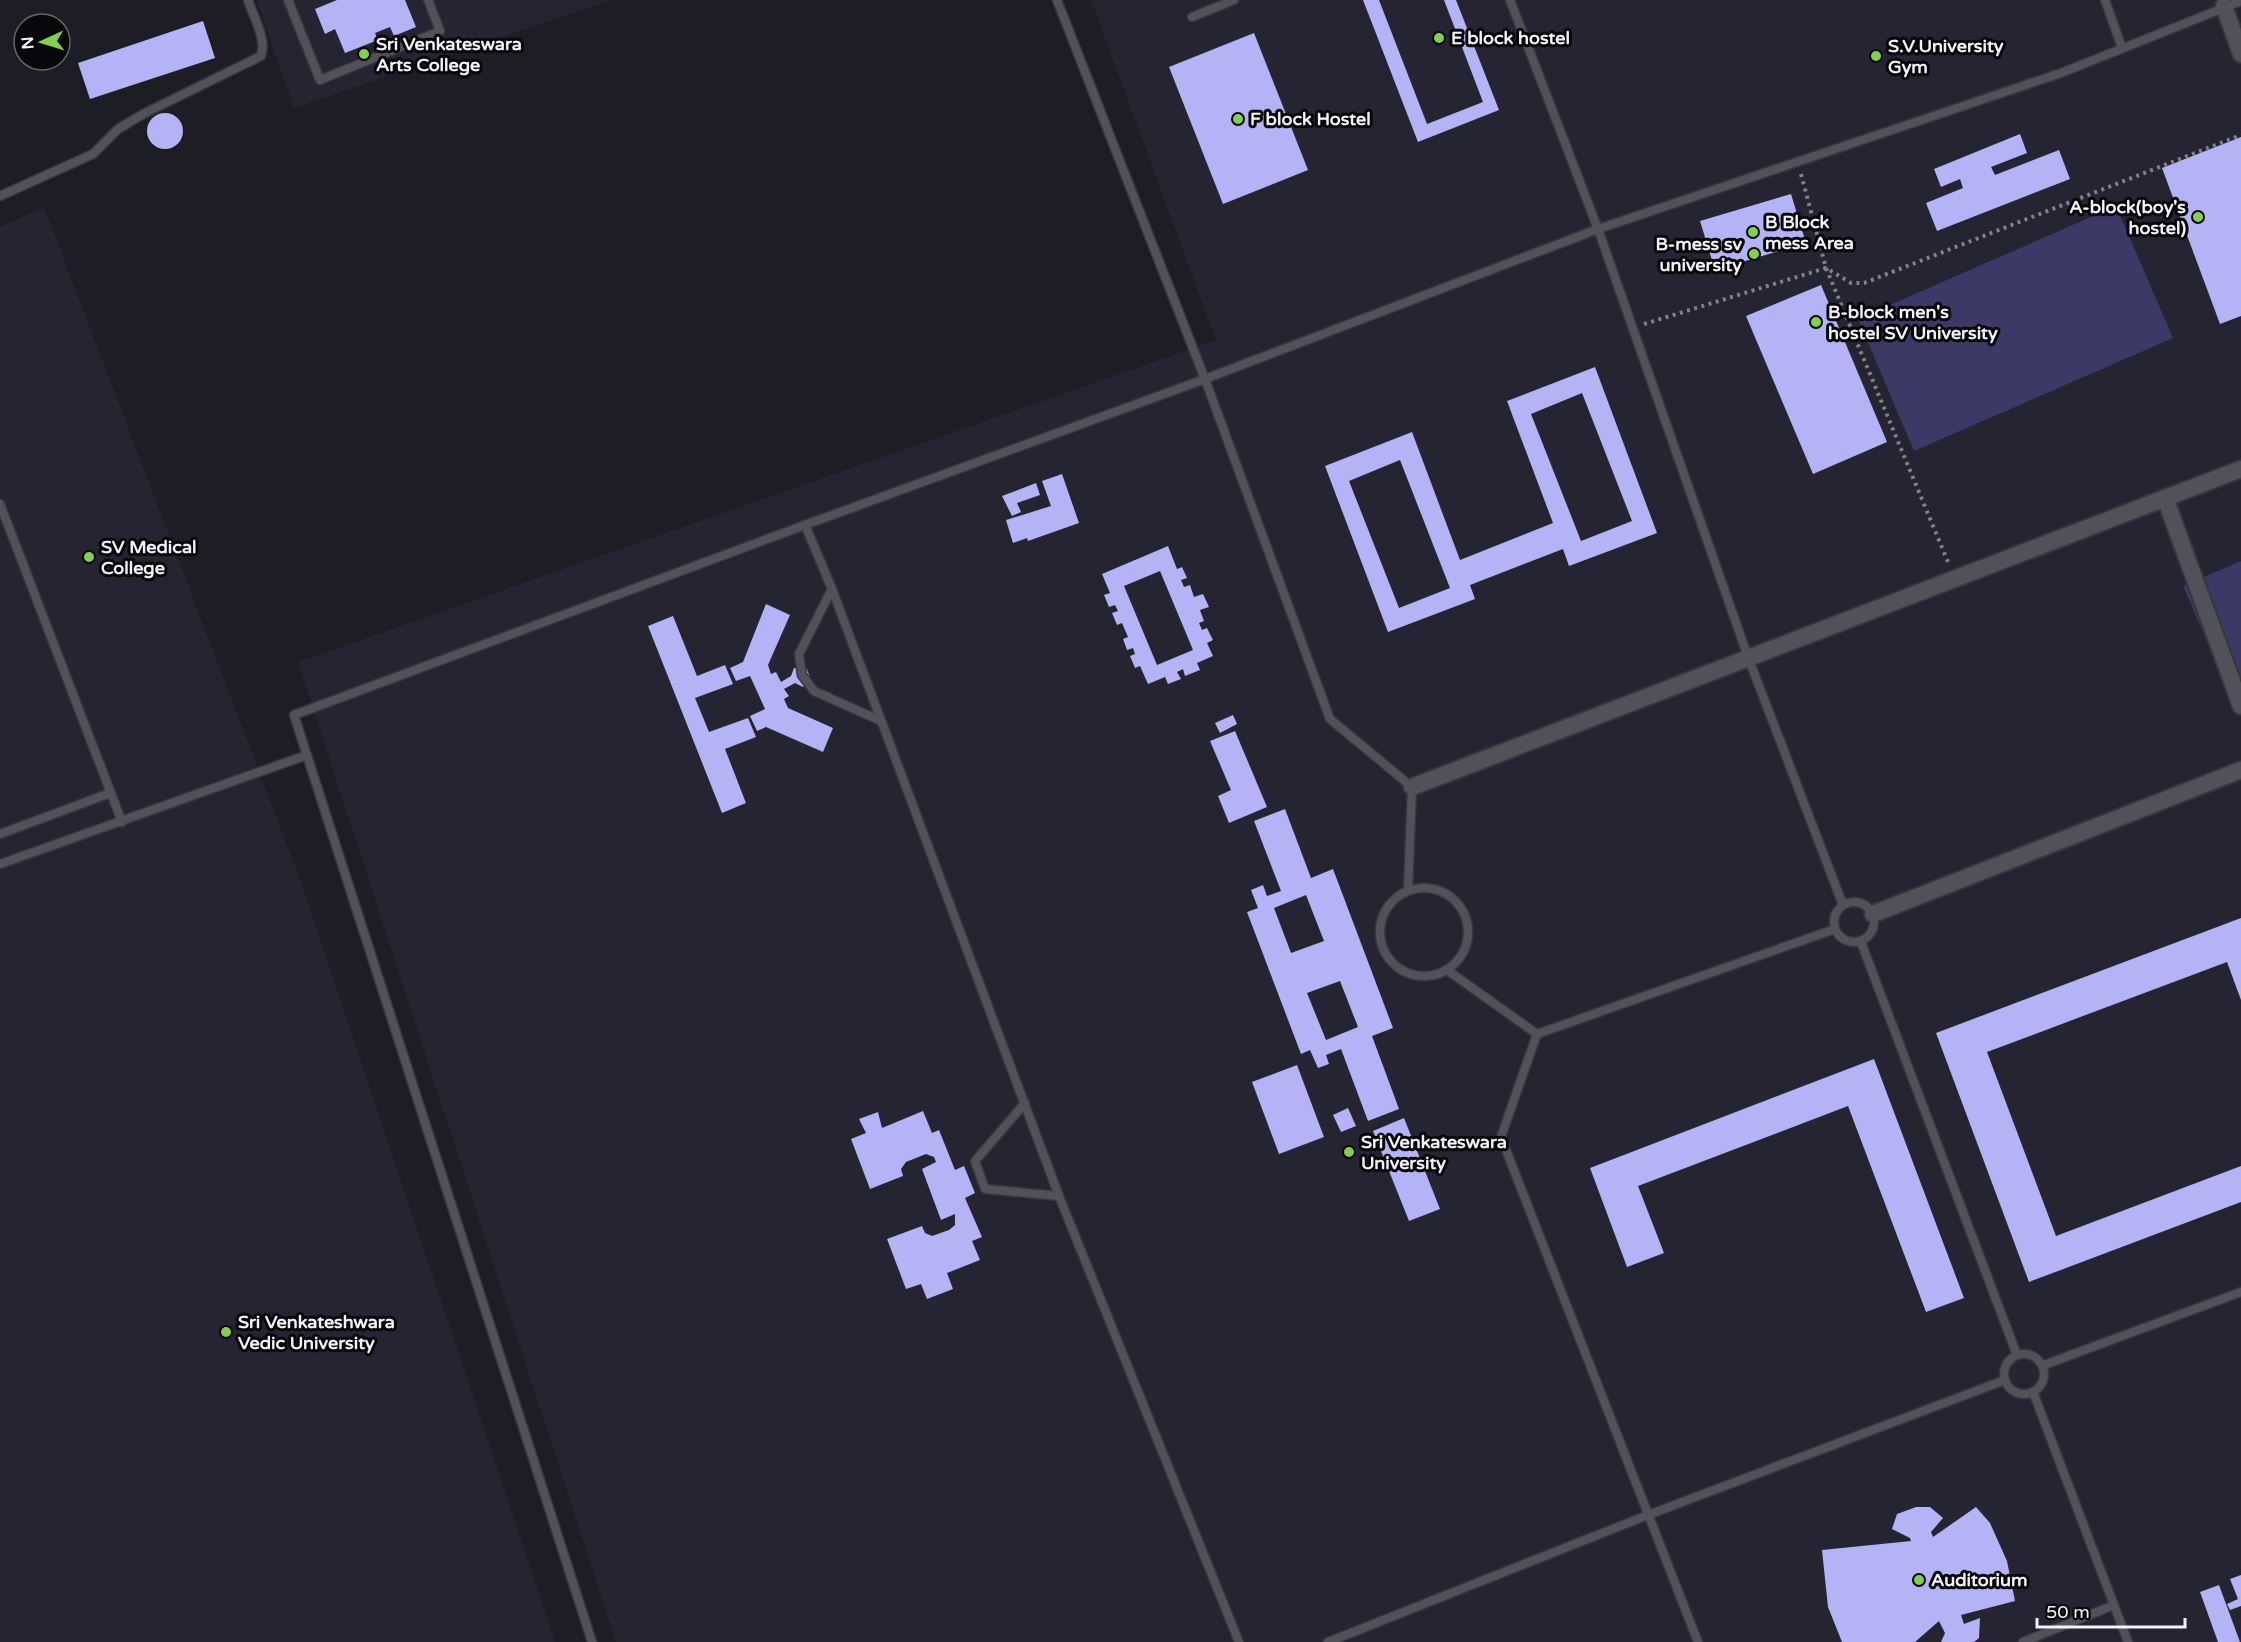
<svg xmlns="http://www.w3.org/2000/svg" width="2241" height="1642" font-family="'Varela Round',sans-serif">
  <rect width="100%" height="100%" fill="#1d1d25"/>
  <!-- built -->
  <g fill="#242432">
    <polygon points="257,0 612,0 294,108"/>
    <polygon points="1091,0 2241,0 2241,1642 616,1642 298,662 1216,340"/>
    <polygon points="44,207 303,887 555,1642 0,1642 0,227"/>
  </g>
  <!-- green -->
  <g fill="#3c3966">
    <polygon points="2116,206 2173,338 1914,451 1858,319"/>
    <polygon points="2241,561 2241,696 2233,700 2183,586"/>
  </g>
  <!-- building -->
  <g fill="#b4b3f5" fill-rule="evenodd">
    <polygon points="337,0 405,0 416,27 394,36 390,27 375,33 378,40 345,53 335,29 325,34 315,9"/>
    <polygon points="1363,0 1379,0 1427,124 1483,102 1444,0 1456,0 1499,110 1418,142"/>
    <polygon points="203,21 215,58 90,99 78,63"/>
    <polygon points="1254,33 1308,170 1223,204 1169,67"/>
    <circle cx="165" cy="131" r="18"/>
    <polygon points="2020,134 2027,153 1991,167 1995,175 2059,150 2070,179 1937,231 1926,203 1963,188 1960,179 1941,187 1934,169"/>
    <polygon points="2241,137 2241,316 2220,324 2162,168"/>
    <polygon points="1791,194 1806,243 1715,270 1700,221"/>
    <polygon points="1821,285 1887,442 1813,474 1746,316"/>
    <path d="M1595,367L1657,533L1569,566L1563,549L1470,585L1475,599L1388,632L1325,466L1412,432L1460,560L1553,523L1507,401ZM1582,393L1632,521L1581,541L1531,414ZM1400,460L1450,588L1399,608L1349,481Z"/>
    <polygon points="1062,474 1079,523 1028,541 1027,538 1013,543 1006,520 1051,506 1042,481"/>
    <polygon points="1036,483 1040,495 1017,503 1021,512 1012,516 1002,496"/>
    <path d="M1168,546L1177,569L1182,567L1187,578L1181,580L1184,587L1190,585L1194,597L1203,594L1209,607L1200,610L1204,621L1199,623L1202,630L1207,628L1213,640L1207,643L1213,656L1197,663L1200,670L1185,676L1183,669L1177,672L1181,679L1168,684L1165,677L1148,684L1140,666L1135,668L1130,656L1135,654L1133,648L1127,650L1123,639L1128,637L1122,623L1117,625L1112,613L1118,611L1115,605L1109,607L1104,595L1110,593L1102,574ZM1160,571L1193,650L1157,665L1124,586Z"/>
    <polygon points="766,604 790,615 768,665 771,674 776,672 781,682 791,676 794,668 806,667 811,680 803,687 795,683 784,689 789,696 784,699 788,708 833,728 823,752 766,727 757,731 750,716 765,709 750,676 736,681 730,668 743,662"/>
    <polygon points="673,616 697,676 725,665 733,684 695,698 709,732 748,718 756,737 725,749 746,803 722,813 648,626"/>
    <polygon points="1233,715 1237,724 1220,733 1215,723"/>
    <polygon points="1235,731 1267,807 1229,823 1218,796 1231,790 1210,741"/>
    <path d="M1285,809L1311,878L1333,869L1393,1028L1372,1036L1399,1109L1368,1121L1341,1049L1326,1055L1329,1064L1318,1068L1310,1050L1301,1054L1247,912L1258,908L1251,890L1263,885L1267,896L1281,891L1254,821ZM1306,895L1324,941L1291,953L1274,908ZM1340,981L1358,1027L1326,1040L1307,993Z"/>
    <polygon points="2241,918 2241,1000 2227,962 1987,1052 2056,1236 2241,1166 2241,1202 2029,1282 1936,1033"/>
    <polygon points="1874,1059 1964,1298 1926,1312 1848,1106 1638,1186 1664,1253 1627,1267 1590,1168"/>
    <polygon points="1297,1065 1324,1137 1279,1154 1252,1082"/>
    <polygon points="1348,1108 1356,1126 1341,1132 1333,1115"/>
    <polygon points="923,1111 932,1133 939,1130 955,1170 964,1166 975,1193 965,1198 982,1237 972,1241 980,1260 947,1273 953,1289 927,1299 921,1284 906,1289 887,1239 922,1226 925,1233 932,1236 949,1230 955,1225 955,1214 941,1220 922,1169 936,1162 934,1157 926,1154 906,1162 901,1169 903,1176 870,1189 851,1139 866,1133 859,1119 878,1112 882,1128"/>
    <polygon points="1404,1118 1440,1209 1409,1221 1373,1131"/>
    <polygon points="1916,1507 1930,1507 1943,1518 1931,1532 1933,1537 1976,1507 1990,1523 2007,1561 2015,1601 1961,1615 1964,1624 1980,1618 1979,1638 1974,1642 1941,1642 1945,1633 1939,1621 1915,1642 1842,1642 1828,1607 1822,1550 1911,1541 1910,1538 1892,1529 1897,1514"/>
    <polygon points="2241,1575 2241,1606 2230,1610 2227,1604 2238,1599 2230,1579"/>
    <polygon points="2219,1585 2240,1642 2218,1642 2200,1592"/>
  </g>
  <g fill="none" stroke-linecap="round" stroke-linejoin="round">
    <defs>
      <g id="service">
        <polyline points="288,0 320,80 440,31 428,0"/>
        <polyline points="1057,0 1205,379 1330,719 1412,787 1408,890"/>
        <polyline points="1510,0 1598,229 1748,657 1843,905"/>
        <polyline points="2105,0 2122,48"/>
        <polyline points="1192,17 1234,0"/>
        <path d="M0,196L93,154L118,129L145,113L261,56C267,39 253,16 248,0"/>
        <polyline points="0,504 122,822"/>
        <polyline points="805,525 832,589 1059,1196 1239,1642"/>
        <polyline points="832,589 799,654 802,675 814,691 881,721"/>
        <polyline points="0,834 110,793"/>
        <polyline points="0,864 307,755"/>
        <circle cx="1424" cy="932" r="44"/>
        <circle cx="1854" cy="922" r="20"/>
        <polyline points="1861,942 2017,1355"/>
        <polyline points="1447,970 1537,1034"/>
        <polyline points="1025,1103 975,1161 985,1189 1059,1196"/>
        <circle cx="2024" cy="1374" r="20"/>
        <polyline points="2044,1365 2241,1292"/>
        <polyline points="2033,1392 2128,1642"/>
        <polyline points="592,1642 294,715 805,525 1205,379 1598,229 2061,73 2241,1"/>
        <polyline points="1328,1642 1648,1515 2005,1380"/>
        <polyline points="1698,1642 1501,1137 1537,1034 1835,929"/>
        <polyline points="2023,1642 2114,1605"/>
      </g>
      <g id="minor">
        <polyline points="2224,6 2241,54"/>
        <polyline points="2165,498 2241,706"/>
        <polyline points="1412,787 2241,469"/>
        <polyline points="1873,914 2241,770"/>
      </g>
    </defs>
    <!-- service casing -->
    <use href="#service" stroke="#37373d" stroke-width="11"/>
    <!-- minor casing -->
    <use href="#minor" stroke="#37373d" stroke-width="20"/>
    <!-- path -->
    <g stroke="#818188" stroke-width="4" stroke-dasharray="3 4.5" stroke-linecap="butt">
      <polyline points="1801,174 1826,268 1948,562"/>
      <polyline points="1644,324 1826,268 1851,283 1864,283 2241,135"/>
    </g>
    <!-- service -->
    <use href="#service" stroke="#51515b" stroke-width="8"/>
    <!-- minor -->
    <use href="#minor" stroke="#51515b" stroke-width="16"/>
  </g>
  <!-- markers -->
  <g fill="#83d04f" stroke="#08080b" stroke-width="2">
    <circle cx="1439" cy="38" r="6"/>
    <circle cx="364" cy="54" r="6"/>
    <circle cx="1876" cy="56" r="6"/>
    <circle cx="1238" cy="119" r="6"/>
    <circle cx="2198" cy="217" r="6"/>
    <circle cx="1753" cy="232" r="6"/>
    <circle cx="1754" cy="254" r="6"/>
    <circle cx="1816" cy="322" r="6"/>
    <circle cx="89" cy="557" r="6"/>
    <circle cx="1349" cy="1152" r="6"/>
    <circle cx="226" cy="1332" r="6"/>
    <circle cx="1919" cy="1580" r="6"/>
  </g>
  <g text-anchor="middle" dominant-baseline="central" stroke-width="6" stroke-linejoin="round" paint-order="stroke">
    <!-- poi labels -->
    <g font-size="18" font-weight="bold" fill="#f2f2f8" stroke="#08080b" text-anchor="start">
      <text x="1451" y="38">E block hostel</text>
      <text x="376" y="44">Sri Venkateswara<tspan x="376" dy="21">Arts College</tspan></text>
      <text x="1888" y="46">S.V.University<tspan x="1888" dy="21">Gym</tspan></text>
      <text x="1250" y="119">F block Hostel</text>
      <text x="2186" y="207" text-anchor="end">A-block(boy's<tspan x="2186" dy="21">hostel)</tspan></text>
      <text x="1765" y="222">B Block<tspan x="1765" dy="21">mess Area</tspan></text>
      <text x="1742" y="244" text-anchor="end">B-mess sv<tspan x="1742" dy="21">university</tspan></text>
      <text x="1828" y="312">B-block men's<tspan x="1828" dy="21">hostel SV University</tspan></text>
      <text x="101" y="547">SV Medical<tspan x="101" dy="21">College</tspan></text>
      <text x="1361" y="1142">Sri Venkateswara<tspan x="1361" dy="21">University</tspan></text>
      <text x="238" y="1322">Sri Venkateshwara<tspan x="238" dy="21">Vedic University</tspan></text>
      <text x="1931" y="1580">Auditorium</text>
    </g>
  </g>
  <!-- north arrow -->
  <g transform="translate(42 42) rotate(266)"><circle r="28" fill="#08080b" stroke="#66666a" stroke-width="1.5"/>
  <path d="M0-4.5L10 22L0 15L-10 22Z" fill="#83d04f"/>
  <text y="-9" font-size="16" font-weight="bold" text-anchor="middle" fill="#f2f2f8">N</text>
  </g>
  <!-- scale -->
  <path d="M2037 1618v9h148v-9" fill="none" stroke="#f2f2f8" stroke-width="3"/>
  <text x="2046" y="1618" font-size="18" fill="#f2f2f8" stroke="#08080b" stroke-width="4.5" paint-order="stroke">50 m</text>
</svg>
